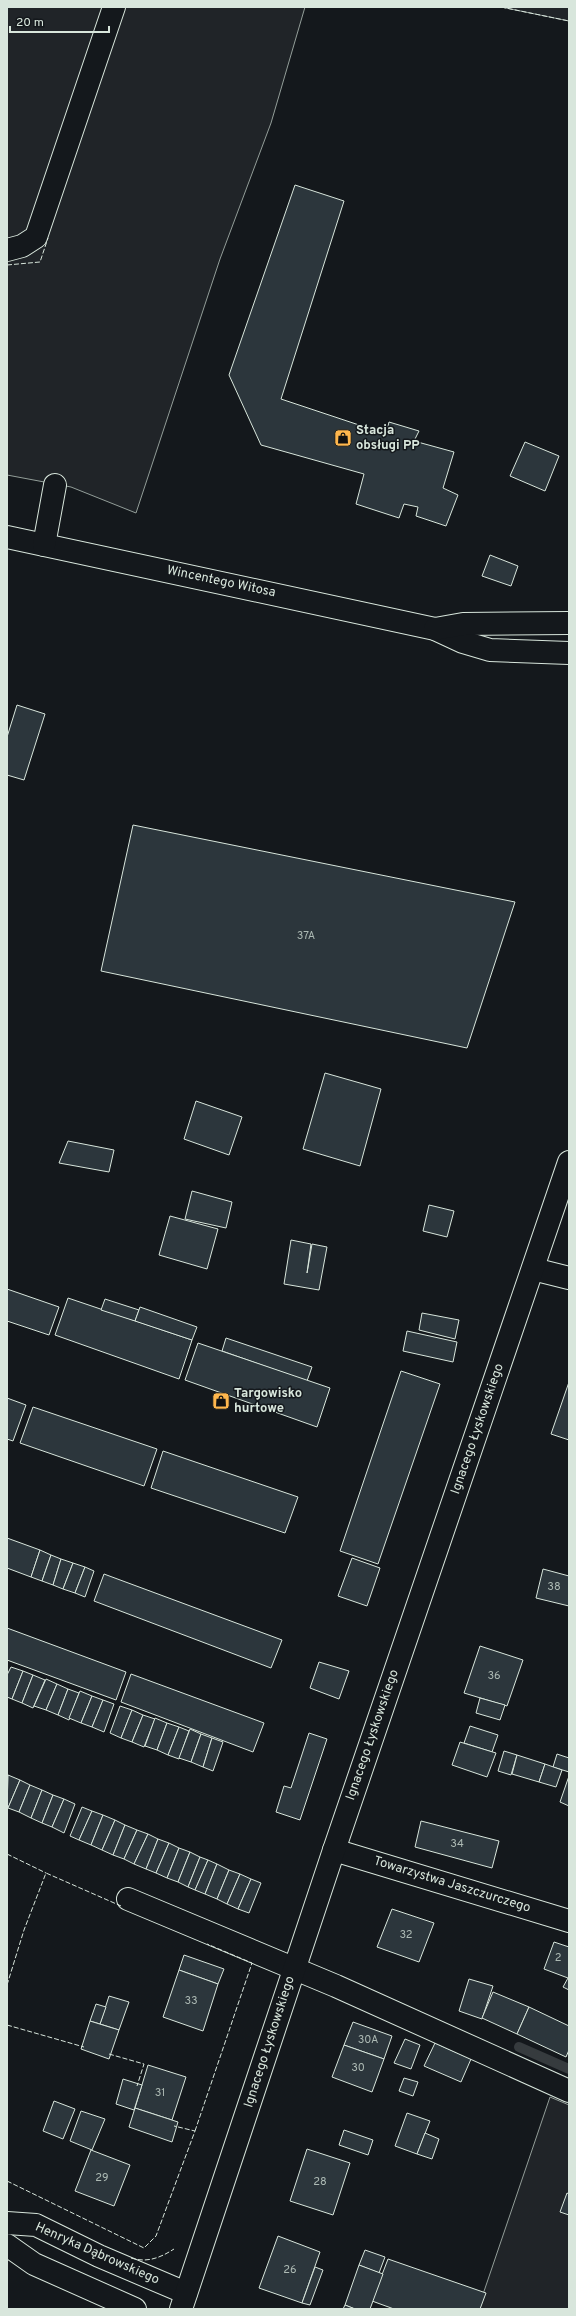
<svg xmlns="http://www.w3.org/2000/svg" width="576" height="2316" font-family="Overpass,sans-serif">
  <rect width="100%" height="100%" fill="#14181c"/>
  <!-- green -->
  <g fill="#202428" stroke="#939e99">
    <polygon points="7,7 305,7 271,123 220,259 136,513 71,487 7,475"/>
    <polygon points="501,7 569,7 569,21"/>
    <polygon points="550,2097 569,2105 569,2309 478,2309"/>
  </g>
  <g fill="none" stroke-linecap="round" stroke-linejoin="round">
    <!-- stream -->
    <polyline stroke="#363b3e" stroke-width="10" points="519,2047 569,2069"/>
  </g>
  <!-- building -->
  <g fill="#2c363c" stroke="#d8e6dc">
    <polygon points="295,185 344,201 281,399 386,434 389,422 419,431 414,441 454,452 443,488 458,495 446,526 416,516 418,507 404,504 399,518 356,504 364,474 261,445 229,375"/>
    <polygon points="525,442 559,456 545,491 510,476"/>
    <polygon points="490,555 518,566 511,586 482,576"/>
    <polygon points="17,705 45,714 24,780 7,775 7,737"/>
    <polygon points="133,825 515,902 467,1048 101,971"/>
    <polygon points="325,1073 381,1089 360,1166 303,1149"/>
    <polygon points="196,1101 242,1117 229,1155 184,1139"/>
    <polygon points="68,1141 114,1150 109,1172 59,1163"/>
    <polygon points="192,1191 232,1202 226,1228 185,1219"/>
    <polygon points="429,1205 454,1211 447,1237 423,1231"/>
    <polygon points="170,1216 218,1229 207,1269 159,1255"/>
    <polygon points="291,1240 311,1244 307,1273 312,1244 327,1247 319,1290 284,1284"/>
    <polygon points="7,1289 59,1307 49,1335 7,1321"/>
    <polygon points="68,1298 192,1340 179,1379 55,1335"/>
    <polygon points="105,1299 139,1310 135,1321 101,1310"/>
    <polygon points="140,1307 197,1327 192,1340 135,1321"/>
    <polygon points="422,1313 459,1320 455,1339 419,1330"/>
    <polygon points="407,1331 457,1342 453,1362 403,1351"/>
    <polygon points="226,1338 312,1367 307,1381 222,1351"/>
    <polygon points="198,1343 330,1388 317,1427 185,1380"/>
    <polygon points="401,1371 440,1384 378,1564 340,1551"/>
    <polygon points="569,1382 569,1440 551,1434"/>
    <polygon points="7,1398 26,1405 13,1441 7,1439"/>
    <polygon points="33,1407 157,1449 144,1486 20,1443"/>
    <polygon points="163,1451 298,1497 285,1533 151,1488"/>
    <polygon points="7,1538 40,1550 31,1577 7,1568"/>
    <polygon points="40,1550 51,1555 42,1581 31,1577"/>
    <polygon points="51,1555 61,1559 53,1585 42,1581"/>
    <polygon points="352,1558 380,1568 367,1606 338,1596"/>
    <polygon points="61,1559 73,1563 63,1589 53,1585"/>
    <polygon points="73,1563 85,1567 75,1593 63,1589"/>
    <polygon points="85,1567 94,1571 85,1597 75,1593"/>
    <polygon points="543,1569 569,1576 569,1606 536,1598"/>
    <polygon points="104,1574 282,1640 271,1668 94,1601"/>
    <polygon points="7,1628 126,1672 116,1700 7,1660"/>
    <polygon points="480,1646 523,1660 507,1706 464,1693"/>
    <polygon points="319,1662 349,1671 339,1699 310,1688"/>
    <polygon points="11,1667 23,1671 12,1699 7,1697 7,1675"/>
    <polygon points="23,1671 33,1675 22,1703 12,1699"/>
    <polygon points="131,1674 264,1723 253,1752 121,1702"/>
    <polygon points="33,1675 45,1680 33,1708 22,1703"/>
    <polygon points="46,1679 57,1684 46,1710 34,1706"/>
    <polygon points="57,1684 68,1689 58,1715 46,1710"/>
    <polygon points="68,1689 79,1693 69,1720 58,1715"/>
    <polygon points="80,1691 92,1696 81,1723 69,1718"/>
    <polygon points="92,1696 103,1700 92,1727 81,1723"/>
    <polygon points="480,1698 505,1705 500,1720 476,1713"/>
    <polygon points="103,1700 114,1704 104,1732 92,1727"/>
    <polygon points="120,1706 132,1710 121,1738 110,1733"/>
    <polygon points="132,1710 143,1715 132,1742 121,1738"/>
    <polygon points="143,1715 155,1719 144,1747 132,1742"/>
    <polygon points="155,1718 167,1723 157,1750 145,1746"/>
    <polygon points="167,1723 179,1727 168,1755 157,1750"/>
    <polygon points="470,1726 498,1735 492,1752 464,1743"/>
    <polygon points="179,1727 189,1731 179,1759 168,1755"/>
    <polygon points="190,1729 201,1734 191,1762 179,1758"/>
    <polygon points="309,1733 327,1739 300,1820 276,1812 284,1786 291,1788"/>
    <polygon points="201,1734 212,1738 203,1767 191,1762"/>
    <polygon points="212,1738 223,1742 213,1771 203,1767"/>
    <polygon points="460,1742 496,1753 487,1777 452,1765"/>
    <polygon points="504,1751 517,1755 511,1775 498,1771"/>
    <polygon points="557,1754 569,1758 569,1772 553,1767"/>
    <polygon points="517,1755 545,1764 539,1782 512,1774"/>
    <polygon points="545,1764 562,1770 556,1787 539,1782"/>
    <polygon points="8,1775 20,1780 8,1808 7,1807"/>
    <polygon points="569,1776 569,1806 560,1802"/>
    <polygon points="20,1780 30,1785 19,1812 8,1808"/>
    <polygon points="30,1785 42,1790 31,1818 19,1812"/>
    <polygon points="42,1790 53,1795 42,1823 31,1818"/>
    <polygon points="53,1795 64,1799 52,1827 42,1823"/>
    <polygon points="64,1799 75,1804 64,1833 52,1827"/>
    <polygon points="82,1807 92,1811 79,1840 70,1836"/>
    <polygon points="92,1811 103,1815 91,1845 79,1840"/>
    <polygon points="103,1815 115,1820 102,1850 91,1845"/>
    <polygon points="115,1820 125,1825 113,1855 102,1850"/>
    <polygon points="421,1821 499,1841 492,1868 415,1847"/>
    <polygon points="125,1825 137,1830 124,1859 113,1855"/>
    <polygon points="137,1830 148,1834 134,1864 124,1859"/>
    <polygon points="148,1834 158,1839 146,1869 134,1864"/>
    <polygon points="158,1839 169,1843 156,1873 146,1869"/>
    <polygon points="169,1843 179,1848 167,1878 156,1873"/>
    <polygon points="179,1848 190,1852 178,1882 167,1878"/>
    <polygon points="190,1852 200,1857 188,1887 178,1882"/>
    <polygon points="200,1857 208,1860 195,1890 188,1887"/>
    <polygon points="208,1860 217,1864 205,1894 195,1890"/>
    <polygon points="217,1864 229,1870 217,1899 205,1894"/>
    <polygon points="229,1870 240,1874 227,1904 217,1899"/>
    <polygon points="240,1874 251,1879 238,1909 227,1904"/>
    <polygon points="251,1879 261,1883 249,1913 238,1909"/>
    <polygon points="392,1909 434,1923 419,1962 377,1947"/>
    <polygon points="554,1942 569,1947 569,1990 563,1987 568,1978 544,1969"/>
    <polygon points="184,1955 224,1969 218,1984 179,1970"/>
    <polygon points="179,1970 218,1984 203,2031 163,2017"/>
    <polygon points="469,1979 493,1986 482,2019 459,2011"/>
    <polygon points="493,1992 529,2007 517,2034 482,2018"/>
    <polygon points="109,1996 129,2002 119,2030 100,2024"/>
    <polygon points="96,2004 106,2007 100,2024 90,2021"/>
    <polygon points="529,2007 569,2026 569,2050 566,2057 517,2034"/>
    <polygon points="90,2021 119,2030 109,2059 81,2049"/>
    <polygon points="353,2022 392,2036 384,2059 344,2045"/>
    <polygon points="405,2039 420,2045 411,2069 394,2063"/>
    <polygon points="435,2043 471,2059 461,2082 424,2066"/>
    <polygon points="344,2045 384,2059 372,2092 332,2077"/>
    <polygon points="148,2065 186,2077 172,2120 135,2108"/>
    <polygon points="404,2078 418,2082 413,2096 399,2091"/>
    <polygon points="123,2079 142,2085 134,2110 116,2104"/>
    <polygon points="54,2101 75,2109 63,2139 43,2131"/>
    <polygon points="135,2108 178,2122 172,2142 129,2127"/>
    <polygon points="81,2111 105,2119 92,2150 70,2141"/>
    <polygon points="407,2113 430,2121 417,2154 395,2146"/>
    <polygon points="344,2130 373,2140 368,2155 339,2145"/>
    <polygon points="425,2133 439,2139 432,2159 417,2154"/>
    <polygon points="307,2149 350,2163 333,2215 290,2201"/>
    <polygon points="91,2150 130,2165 114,2206 75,2191"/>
    <polygon points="567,2193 569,2194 569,2215 560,2212"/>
    <polygon points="278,2236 320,2252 302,2303 259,2288"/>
    <polygon points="365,2250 385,2257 379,2273 359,2265"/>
    <polygon points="388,2259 486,2293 480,2309 394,2309 372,2301"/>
    <polygon points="359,2265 383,2274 370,2309 355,2309 345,2305"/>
    <polygon points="315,2267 323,2270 310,2305 302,2303"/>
    <polygon points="345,2305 355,2309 343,2309"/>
  </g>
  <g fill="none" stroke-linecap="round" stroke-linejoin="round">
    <defs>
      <g id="minor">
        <polyline points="7,250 22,246 36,237 114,7"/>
        <polyline points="7,537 435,629 463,642 490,650 569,653"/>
        <polyline points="44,545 55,485"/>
        <polyline points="435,629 463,624 569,623"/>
        <polyline points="533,1269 569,1278"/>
        <polyline points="334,1850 569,1921"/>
        <polyline points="128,1899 336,1986 569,2091"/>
        <polyline points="7,2223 36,2225 99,2256 186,2293"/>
        <polyline points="7,2245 34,2264 135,2309"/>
        <polyline points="181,2309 334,1850 569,1162"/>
      </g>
    </defs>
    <!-- minor casing -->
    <use href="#minor" stroke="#d8e6dc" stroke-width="24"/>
    <!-- minor -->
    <use href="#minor" stroke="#14181c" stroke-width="22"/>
    <!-- fence -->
    <g stroke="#d8e6dc" stroke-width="1" stroke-dasharray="5 2" stroke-linecap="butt">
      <polyline points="501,7 569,21"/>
      <polyline points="7,265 40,262 48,238"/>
      <polyline points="7,1854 46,1873"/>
      <polyline points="7,1985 24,1930 46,1873 121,1906"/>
      <polyline points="7,2025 84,2047"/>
      <polyline points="109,2054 144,2064 137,2086"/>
      <polyline points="195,2131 252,1963 207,1944"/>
      <polyline points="7,2181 144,2248 156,2236 195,2131 174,2126"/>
      <path d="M131,2258C147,2263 160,2258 174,2249"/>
    </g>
  </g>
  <!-- icons -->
  <defs>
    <symbol id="shop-square" viewBox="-11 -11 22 22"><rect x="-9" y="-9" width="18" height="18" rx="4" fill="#ffb74d" stroke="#14181c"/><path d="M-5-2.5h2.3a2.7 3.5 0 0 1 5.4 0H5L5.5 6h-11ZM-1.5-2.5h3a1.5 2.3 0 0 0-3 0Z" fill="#111"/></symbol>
  </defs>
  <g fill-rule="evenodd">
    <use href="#shop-square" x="333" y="428" width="20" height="20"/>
    <use href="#shop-square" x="211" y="1391" width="20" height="20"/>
  </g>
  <g text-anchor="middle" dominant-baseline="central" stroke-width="3" stroke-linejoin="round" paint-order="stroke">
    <!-- number labels -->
    <g font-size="11" fill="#adbab4">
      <text x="306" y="936">37A</text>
      <text x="554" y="1587">38</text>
      <text x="494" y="1676">36</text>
      <text x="457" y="1844">34</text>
      <text x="406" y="1935">32</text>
      <text x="558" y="1958">2</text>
      <text x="191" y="2001">33</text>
      <text x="368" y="2040">30A</text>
      <text x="358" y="2068">30</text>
      <text x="160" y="2093">31</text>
      <text x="102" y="2178">29</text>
      <text x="320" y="2182">28</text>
      <text x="290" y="2270">26</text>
    </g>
    <!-- poi labels -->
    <g font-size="13" font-weight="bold" fill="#d8e6dc" stroke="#14181c" text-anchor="start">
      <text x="356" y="431">Stacja<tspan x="356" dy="15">obsługi PP</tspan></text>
      <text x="234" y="1394">Targowisko<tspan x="234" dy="15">hurtowe</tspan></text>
    </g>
    <!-- street labels -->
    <g font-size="13" fill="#d8e6dc" stroke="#14181c">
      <text transform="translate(221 582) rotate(12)">Wincentego Witosa</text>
      <text transform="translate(478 1429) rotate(-71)">Ignacego Łyskowskiego</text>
      <text transform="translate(373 1735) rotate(-71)">Ignacego Łyskowskiego</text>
      <text transform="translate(452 1885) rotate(17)">Towarzystwa Jaszczurczego</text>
      <text transform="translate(270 2042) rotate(-72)">Ignacego Łyskowskiego</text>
      <text transform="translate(97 2254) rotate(24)">Henryka Dąbrowskiego</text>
    </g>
  </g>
  <!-- border -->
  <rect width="576" height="2316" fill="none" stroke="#d8e6dc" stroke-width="16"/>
  <!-- scale -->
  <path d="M10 26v6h99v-6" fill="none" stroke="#d8e6dc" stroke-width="2"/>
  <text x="16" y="26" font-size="12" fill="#d8e6dc" stroke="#14181c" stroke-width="3" paint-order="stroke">20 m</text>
</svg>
